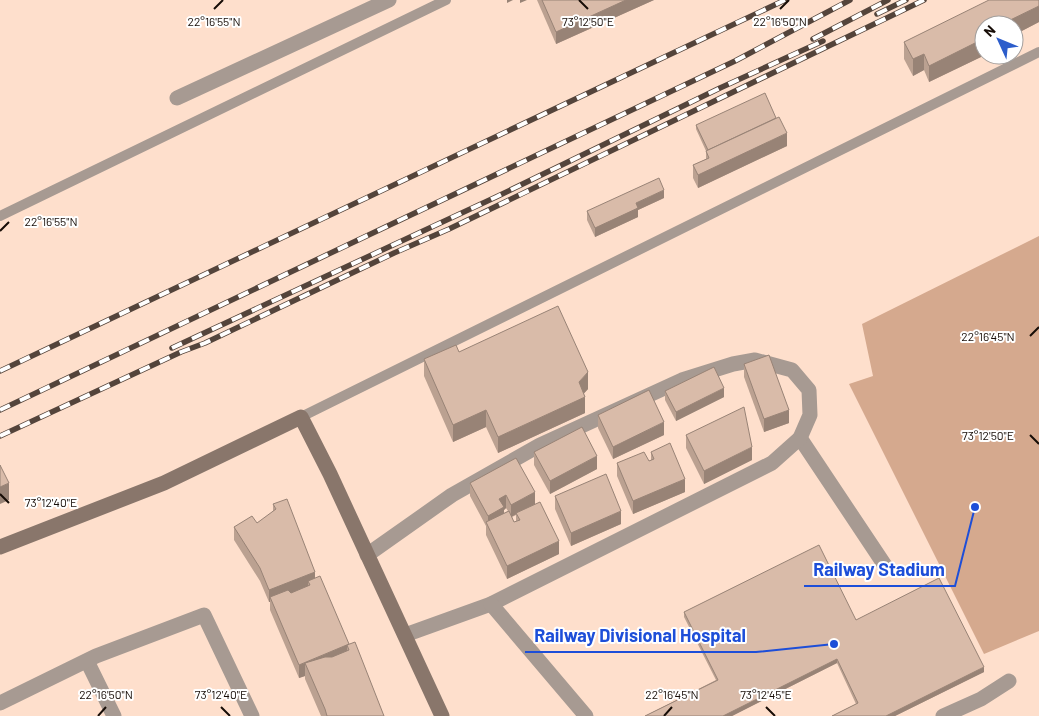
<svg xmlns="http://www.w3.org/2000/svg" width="1039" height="716" font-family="Barlow,sans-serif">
  <rect width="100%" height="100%" fill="#fedfcc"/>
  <!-- green -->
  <polygon fill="#d5a98e" points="1039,236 1039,631 984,654 849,384 873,376 862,324"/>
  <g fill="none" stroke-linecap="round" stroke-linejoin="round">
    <!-- lane -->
    <g stroke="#a79a92" stroke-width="10">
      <polyline points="0,216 446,0"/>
      <polyline points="301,417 1039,52"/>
    </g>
    <!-- street -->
    <g stroke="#a79a92" stroke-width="15">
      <polyline points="177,98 389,0"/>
      <polyline points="800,438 886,567"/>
      <polyline points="367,555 452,495 540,445 682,380 733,364 755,360 792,370 809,390 810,415 800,438 772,463 491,604 405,635"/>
      <polyline points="491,604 586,716"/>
      <polyline points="87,661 114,716"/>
      <polyline points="0,703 96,656 204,615 252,716"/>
      <polyline points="943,716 981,699 1009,681"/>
    </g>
    <!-- secondary -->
    <polyline stroke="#89766b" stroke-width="15" points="0,547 164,483 301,417 330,474 442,716"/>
    <defs>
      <g id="rail">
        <polyline points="877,14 906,0"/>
        <polyline points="813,39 888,0"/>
        <polyline points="172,348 496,197 720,88 823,41"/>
        <polyline points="0,371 785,0"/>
        <polyline points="0,410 735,61 850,0"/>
        <polyline points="0,436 181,352 205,343 394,253 449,229 924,0"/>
      </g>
    </defs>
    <!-- rail casing -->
    <use href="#rail" stroke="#54443b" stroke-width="5.5"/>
    <!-- rail -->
    <use href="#rail" stroke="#fff" stroke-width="4" stroke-dasharray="11" stroke-linecap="butt"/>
  </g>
  <!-- wall -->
  <g fill="#bba191" fill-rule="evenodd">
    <polygon points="537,0 654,0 556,44"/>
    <polygon points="1039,0 1039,22 1014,35 1014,25 984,25 984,49 981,51 981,57 929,82 924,70 913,76 904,59 904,42"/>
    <polygon points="696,125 787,146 698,188 693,178 693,165 706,159 706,151 696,129"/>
    <polygon points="664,198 638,210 638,217 595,237 587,220 587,211"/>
    <polygon points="459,352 588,389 584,393 585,413 498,453 486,427 453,442 424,376 424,359"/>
    <polygon points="744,364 789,423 764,432 744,377"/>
    <polygon points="665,391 724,397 676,421 665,400"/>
    <polygon points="598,415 664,435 613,459 598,428"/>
    <polygon points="686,435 752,460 704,484 686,448"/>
    <polygon points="534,452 597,469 550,494 534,465"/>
    <polygon points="651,452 685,492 633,514 617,476 617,463 649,461 651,460"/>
    <path d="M470,483L535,504L559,554L507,579L486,535V526L470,496ZM506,508L508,511L504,513V510ZM516,515V522H514L512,517Z"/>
    <polygon points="555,496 621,524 571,546 555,509"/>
    <polygon points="273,504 315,578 384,716 321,716 305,679 305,676 299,678 270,610 270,602 269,602 260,581 234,540 234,527 257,523 273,512"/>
    <polygon points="684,612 856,620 984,672 895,716 832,716 856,704 837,663 732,716 645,716 716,680 684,617"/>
  </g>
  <!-- shaded-wall -->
  <g fill="#988376">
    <polygon points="507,0 513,0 507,3"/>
    <polygon points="520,0 527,0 520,3"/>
    <polygon points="626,0 654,0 556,44 556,32"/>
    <polygon points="1039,6 1039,22 1014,35 1014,25 1000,25"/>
    <polygon points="984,33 984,49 981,51 981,57 929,82 929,66"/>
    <polygon points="924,54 924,70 913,76 913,59"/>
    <polygon points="787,133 787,146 698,188 698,175"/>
    <polygon points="664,190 664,198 638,210 638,217 595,237 595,228 636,203"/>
    <polygon points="588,372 588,389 579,399 579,382"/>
    <polygon points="724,388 724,397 676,421 676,412"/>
    <polygon points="585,397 585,413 498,453 498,437"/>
    <polygon points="486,410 486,427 453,442 453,425"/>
    <polygon points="789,410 789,423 764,432 764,419"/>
    <polygon points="664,422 664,435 613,459 613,447"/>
    <polygon points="752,447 752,460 704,484 704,471"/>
    <polygon points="597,456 597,469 550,494 550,481"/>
    <polygon points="685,479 685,492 633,514 633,501"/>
    <polygon points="9,483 9,500 0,504 0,487"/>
    <polygon points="535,492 535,504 511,517 511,505"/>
    <polygon points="506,495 506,508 504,510 504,520 488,525 488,516 499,499"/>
    <polygon points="621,511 621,524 571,546 571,533"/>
    <polygon points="559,541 559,554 507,579 507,566"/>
    <polygon points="315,572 315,584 310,585 308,581 308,587 272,601 270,597 270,602 269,602 269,590"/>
    <polygon points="349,644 347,645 347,658 305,663"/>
    <polygon points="837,659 837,663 732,716 723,716"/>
    <polygon points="305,663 305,676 299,678 299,665"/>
    <polygon points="984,667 984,672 895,716 886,716"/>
  </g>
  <!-- building -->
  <g fill="#d9bba9" stroke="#988376">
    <polygon points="542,0 626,0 556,32"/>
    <polygon points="989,0 1039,0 1039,6 1000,25 984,25 984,33 979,35 981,40 929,66 924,54 913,59 904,42"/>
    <polygon points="765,93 776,118 708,150 696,125"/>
    <polygon points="779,117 787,133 698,175 693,165 709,158 706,151"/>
    <polygon points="659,178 664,190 636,203 638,208 595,228 587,211"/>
    <polygon points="558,306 588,372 579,382 585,397 498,437 486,410 453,425 424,359 456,345 459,352"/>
    <polygon points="769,355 789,410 764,419 744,364"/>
    <polygon points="714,367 724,388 676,412 665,391"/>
    <polygon points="649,390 664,422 613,447 598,415"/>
    <polygon points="744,407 752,447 704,471 686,435"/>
    <polygon points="582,427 597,456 550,481 534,452"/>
    <polygon points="670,443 685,479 633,501 617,463 644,452 649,461 654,459 651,452"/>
    <polygon points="516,458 535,492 511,505 506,495 499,499 504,507 488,516 470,483"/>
    <polygon points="0,465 9,483 0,487"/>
    <polygon points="606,474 621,511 571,533 555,496"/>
    <polygon points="287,499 315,572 269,590 260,568 234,527 252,516 257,523 276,509 273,504"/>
    <polygon points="540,502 559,541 507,566 486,522 509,511 514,522 520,520 516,513"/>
    <polygon points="819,545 856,620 939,578 984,667 886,716 832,716 858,703 837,659 723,716 645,716 718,680 684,612"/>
    <polygon points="320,576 349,644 299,665 270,597 288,590 291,593 310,585 308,581"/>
    <polygon points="355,642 384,716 327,716 325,709 305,663 325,657 332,657 349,650 347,645"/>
  </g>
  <!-- ticks -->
  <path fill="none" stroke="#170d07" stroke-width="2" d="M579,0L588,9M214,9L223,0M780,9L789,0M0,231L9,222M1030,336L1039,327M1030,435L1039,444M0,494L9,503M221,707L230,716M766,707L775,716M98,716L106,707M664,716L672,707"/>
  <g font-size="12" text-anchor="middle" fill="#170d07" stroke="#fff" stroke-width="4" stroke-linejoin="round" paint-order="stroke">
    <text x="588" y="26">73°12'50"E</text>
    <text x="214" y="26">22°16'55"N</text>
    <text x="780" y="26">22°16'50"N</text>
    <text x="51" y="226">22°16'55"N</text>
    <text x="988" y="341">22°16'45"N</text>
    <text x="988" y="440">73°12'50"E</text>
    <text x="51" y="507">73°12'40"E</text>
    <text x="106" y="699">22°16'50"N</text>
    <text x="672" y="699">22°16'45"N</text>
    <text x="221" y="699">73°12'40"E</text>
    <text x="766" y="699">73°12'45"E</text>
  </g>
  <!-- callouts -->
  <path fill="none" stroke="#1d4ed8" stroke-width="2" d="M975 507L955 586H804M834 644L756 652H525"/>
  <g fill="#1d4ed8" stroke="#fff" stroke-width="2">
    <circle cx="975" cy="507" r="5"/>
    <circle cx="834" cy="644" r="5"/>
  </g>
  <g font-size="18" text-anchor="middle" font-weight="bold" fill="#1d4ed8" stroke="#fff" stroke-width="4" stroke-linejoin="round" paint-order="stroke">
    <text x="879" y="576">Railway Stadium</text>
    <text x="640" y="642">Railway Divisional Hospital</text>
  </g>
  <!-- north arrow -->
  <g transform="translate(999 40) rotate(314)"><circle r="24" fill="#ffffff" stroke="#a29e9c"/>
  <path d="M0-4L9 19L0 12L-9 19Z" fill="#2c5dcb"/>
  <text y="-8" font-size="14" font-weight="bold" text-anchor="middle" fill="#170d07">N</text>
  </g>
</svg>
